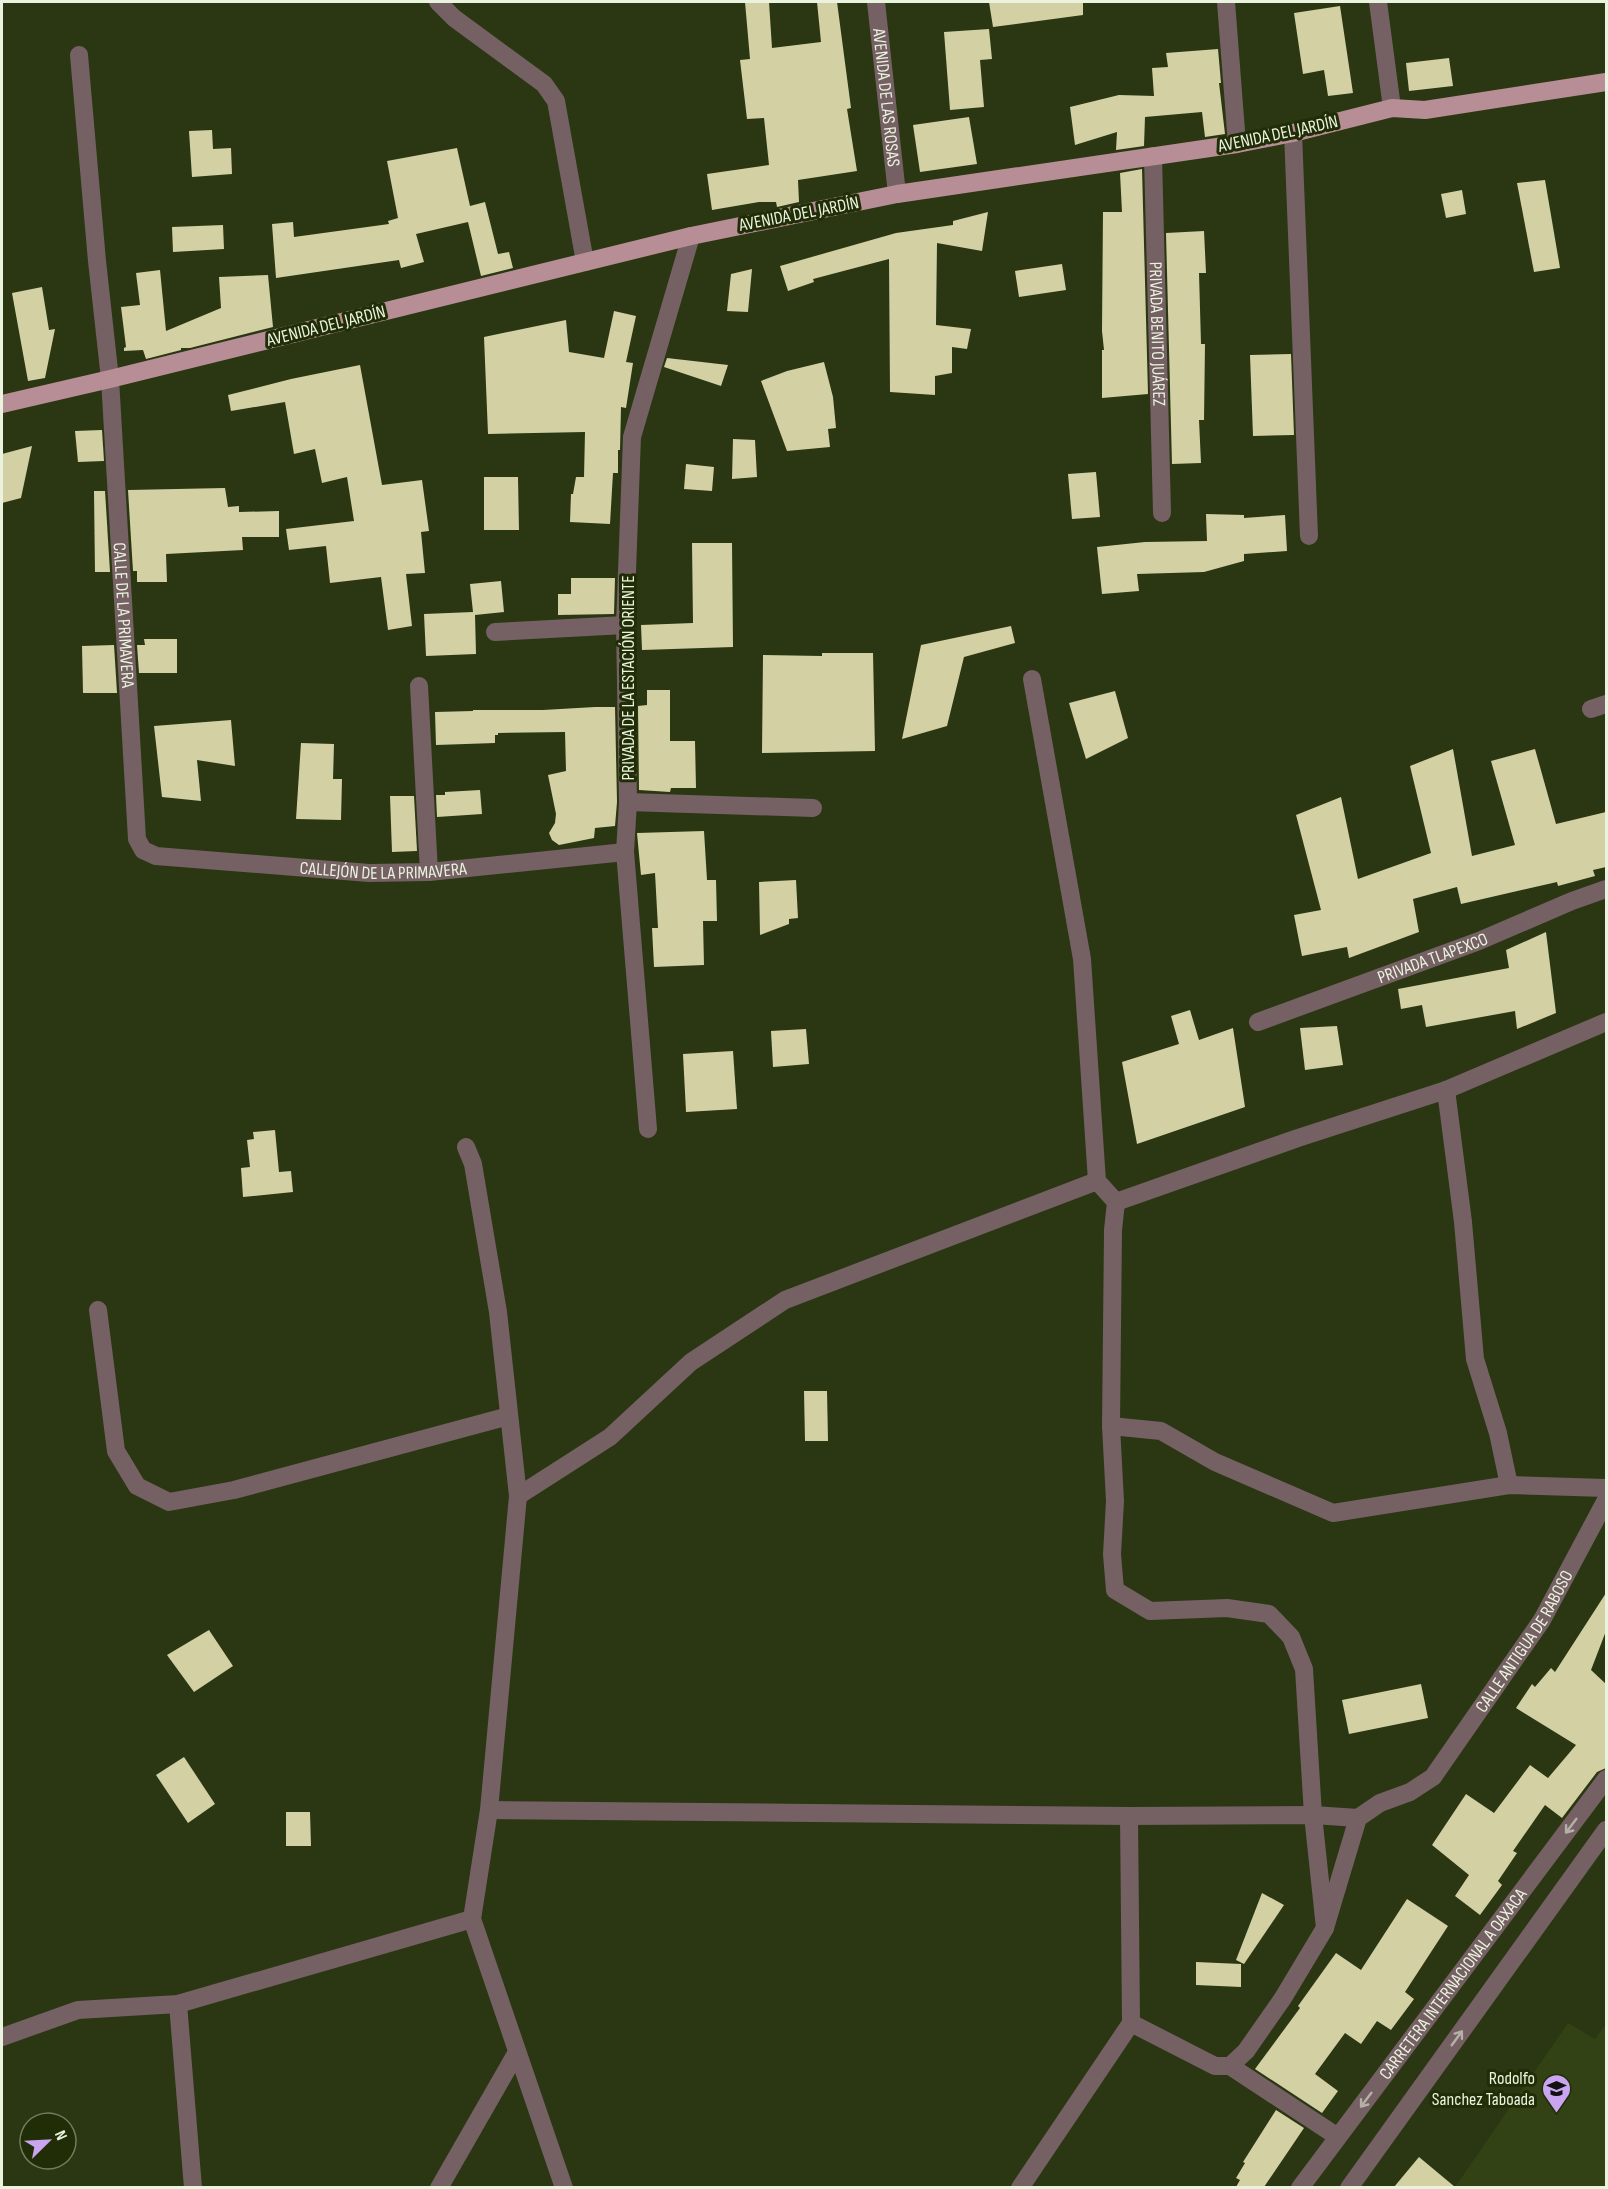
<svg xmlns="http://www.w3.org/2000/svg" width="1608" height="2189" font-family="'Sofia Sans Condensed',sans-serif">
  <rect width="100%" height="100%" fill="#2a3712"/>
  <!-- built -->
  <polygon fill="#324215" points="1568,2023 1595,2039 1606,2024 1606,2187 1455,2187"/>
  <!-- building -->
  <g fill="#d3d1a4">
    <polygon points="745,2 769,2 772,48 821,42 817,2 837,2 851,108 847,109 857,171 798,180 799,202 777,207 776,202 759,202 712,210 707,174 769,165 764,118 747,119 740,60 750,59"/>
    <polygon points="989,2 1083,2 1083,15 993,27"/>
    <polygon points="1340,6 1353,93 1328,96 1324,70 1303,74 1294,13"/>
    <polygon points="989,29 992,59 980,60 984,107 950,110 944,32"/>
    <polygon points="1218,49 1221,83 1219,83 1225,134 1205,137 1202,112 1145,117 1144,146 1116,150 1117,132 1075,145 1070,107 1119,95 1154,96 1152,68 1168,67 1166,53"/>
    <polygon points="1449,58 1453,86 1409,91 1406,63"/>
    <polygon points="969,117 977,164 920,172 913,125"/>
    <polygon points="212,130 213,149 231,148 232,174 192,177 189,131"/>
    <polygon points="457,148 470,206 485,202 498,254 509,252 513,268 481,276 468,222 416,234 424,262 401,268 399,260 276,278 272,224 293,222 294,237 389,224 388,221 398,218 387,161"/>
    <polygon points="1142,169 1148,394 1102,398 1102,350 1104,350 1102,331 1103,212 1122,212 1120,173"/>
    <polygon points="1545,180 1560,268 1534,272 1517,183"/>
    <polygon points="1462,190 1466,214 1446,218 1441,194"/>
    <polygon points="988,212 982,251 937,243 936,325 971,329 967,349 952,347 952,373 935,376 935,395 890,392 889,259 813,279 814,282 788,291 780,266 896,233 953,225 953,221"/>
    <polygon points="223,225 224,249 173,252 172,227"/>
    <polygon points="1204,231 1206,273 1199,273 1201,344 1205,344 1204,420 1199,420 1201,463 1172,464 1166,233"/>
    <polygon points="1062,264 1066,290 1019,297 1015,271"/>
    <polygon points="752,269 748,312 727,311 731,274"/>
    <polygon points="160,270 166,331 221,308 219,277 268,275 273,327 190,348 181,348 181,350 146,359 143,350 124,351 124,348 126,347 121,307 140,305 136,273"/>
    <polygon points="42,287 49,330 55,329 45,378 28,381 12,293"/>
    <polygon points="614,311 636,316 626,362 633,363 626,408 621,407 620,450 618,450 618,473 613,473 610,524 570,522 571,494 573,494 576,477 584,477 585,432 488,434 484,337 566,320 569,352 604,358"/>
    <polygon points="1291,354 1294,435 1253,436 1250,355"/>
    <polygon points="667,358 728,365 721,386 664,367"/>
    <polygon points="824,362 833,397 836,428 828,429 830,447 787,451 761,381 787,371"/>
    <polygon points="360,365 382,485 422,480 429,531 421,532 425,573 406,574 412,626 388,630 381,577 330,583 326,546 289,550 286,529 354,521 347,477 322,483 315,449 294,454 285,402 231,411 228,395 291,379"/>
    <polygon points="102,430 104,461 78,462 75,431"/>
    <polygon points="733,439 755,440 757,477 732,479"/>
    <polygon points="32,446 21,498 2,503 2,454"/>
    <polygon points="686,464 714,467 712,491 684,489"/>
    <polygon points="1096,472 1100,517 1072,519 1068,474"/>
    <polygon points="484,477 518,477 519,530 484,530"/>
    <polygon points="225,488 228,507 239,506 239,512 279,511 279,537 242,537 243,550 166,554 167,582 137,582 137,571 133,571 128,490"/>
    <polygon points="94,491 105,491 110,572 95,572"/>
    <polygon points="1206,514 1244,515 1244,518 1285,515 1287,551 1244,554 1244,561 1204,572 1137,574 1139,591 1102,594 1097,547 1145,542 1207,541"/>
    <polygon points="692,543 732,543 733,647 642,650 641,625 693,623"/>
    <polygon points="571,578 615,578 614,614 558,615 558,594 571,594"/>
    <polygon points="501,581 504,612 475,615 476,654 426,656 424,614 473,612 470,584"/>
    <polygon points="1011,626 1015,643 964,657 947,726 902,739 921,645"/>
    <polygon points="144,639 177,639 177,673 139,673 137,645 145,645"/>
    <polygon points="114,645 117,693 83,693 82,646"/>
    <polygon points="822,653 873,653 875,751 762,753 763,655 822,656"/>
    <polygon points="647,690 670,690 670,741 695,741 696,788 671,788 670,792 639,790 638,706 647,705"/>
    <polygon points="1115,691 1128,738 1086,759 1069,703"/>
    <polygon points="595,707 615,707 617,802 615,826 595,828 594,838 559,845 552,840 549,833 555,823 556,814 548,775 566,771 565,732 498,733 498,735 495,735 495,743 436,745 435,712 473,711 473,710 543,710"/>
    <polygon points="231,720 235,766 197,760 201,801 162,797 154,726"/>
    <polygon points="301,743 334,744 333,779 342,779 341,820 296,819"/>
    <polygon points="1453,749 1472,856 1515,845 1491,761 1535,749 1556,824 1606,812 1606,867 1593,870 1595,876 1558,886 1557,882 1461,904 1457,887 1413,899 1419,932 1349,958 1347,947 1302,956 1294,915 1321,910 1296,815 1341,797 1358,879 1431,853 1410,766"/>
    <polygon points="480,790 482,814 437,817 436,795 445,795 445,792"/>
    <polygon points="390,796 414,796 417,851 392,852"/>
    <polygon points="704,831 707,880 716,880 717,921 703,921 704,965 654,967 652,928 658,928 655,873 641,875 637,833"/>
    <polygon points="796,880 798,918 789,919 789,924 760,935 759,882"/>
    <polygon points="1546,932 1556,1013 1517,1029 1515,1011 1426,1027 1422,1005 1401,1009 1398,989 1509,968 1506,950"/>
    <polygon points="1190,1010 1199,1040 1233,1028 1245,1107 1137,1144 1122,1062 1179,1044 1171,1016"/>
    <polygon points="1337,1026 1343,1065 1305,1070 1300,1028"/>
    <polygon points="806,1029 809,1064 773,1067 771,1031"/>
    <polygon points="733,1051 737,1109 686,1112 683,1054"/>
    <polygon points="275,1130 279,1172 291,1171 293,1192 243,1197 241,1168 250,1167 247,1140 254,1139 253,1132"/>
    <polygon points="804,1391 827,1391 828,1441 805,1441"/>
    <polygon points="1606,1593 1606,1631 1591,1670 1606,1684 1606,1768 1597,1772 1562,1818 1545,1805 1513,1851 1517,1853 1498,1881 1502,1885 1480,1915 1455,1896 1469,1875 1432,1845 1466,1794 1494,1813 1530,1765 1548,1778 1576,1745 1516,1708 1532,1684 1535,1687 1551,1668 1555,1672"/>
    <polygon points="209,1630 233,1666 194,1692 167,1655"/>
    <polygon points="1421,1684 1428,1718 1349,1734 1342,1700"/>
    <polygon points="184,1757 215,1804 188,1823 156,1775"/>
    <polygon points="286,1812 310,1812 311,1846 286,1846"/>
    <polygon points="1262,1893 1284,1905 1244,1964 1236,1960"/>
    <polygon points="1407,1899 1448,1926 1405,1992 1414,1999 1391,2030 1377,2021 1361,2044 1345,2033 1315,2074 1338,2091 1322,2113 1255,2069 1300,2008 1298,2006 1336,1953 1361,1970"/>
    <polygon points="1196,1962 1241,1964 1241,1987 1196,1985"/>
    <polygon points="1276,2110 1304,2128 1264,2187 1236,2187 1240,2180 1236,2178 1245,2163 1243,2162"/>
    <polygon points="1419,2157 1455,2187 1394,2187"/>
  </g>
  <g fill="none" stroke-linecap="round" stroke-linejoin="round">
    <!-- minor -->
    <g stroke="#756064" stroke-width="18">
      <polyline points="438,2 454,18 544,84 556,101 585,262"/>
      <path id="s1" d="M876,2L897,194"/>
      <polyline points="1226,2 1237,144"/>
      <polyline points="1378,2 1392,108"/>
      <path id="s2" d="M79,55L97,261L110,379L137,839L143,850L156,856L369,873L429,872L625,852"/>
      <polyline points="1293,133 1309,536"/>
      <path id="s3" d="M1153,156L1162,513"/>
      <polyline points="495,632 625,625"/>
      <polyline points="1032,679 1082,959 1097,1181 1116,1202 1113,1230 1111,1426 1115,1501 1112,1554 1115,1590 1150,1611 1227,1608 1269,1614 1291,1637 1304,1669 1313,1815 1325,1928"/>
      <polyline points="419,686 429,872"/>
      <polyline points="1591,709 1606,704"/>
      <polyline points="628,802 813,808"/>
      <path id="s4" d="M1258,1022L1479,941L1572,901L1606,889"/>
      <polyline points="1446,1090 1463,1222 1475,1359 1498,1433 1509,1485"/>
      <polyline points="648,1129 625,852 628,802 625,625 632,437 691,236"/>
      <polyline points="466,1147 473,1164 498,1312 518,1496 489,1810 472,1919 564,2188"/>
      <polyline points="1116,1202 1298,1138 1446,1090 1606,1022"/>
      <polyline points="98,1310 116,1451 137,1486 169,1502 234,1490 509,1416"/>
      <polyline points="1111,1426 1161,1431 1215,1462 1333,1513 1509,1485 1606,1488"/>
      <polyline points="518,1496 610,1437 691,1362 785,1300 1097,1181"/>
      <polyline points="489,1810 1129,1816 1313,1815 1358,1818"/>
      <polyline points="178,2004 193,2188"/>
      <path id="s5" d="M1131,2023L1215,2066H1230L1246,2051L1283,1998L1325,1928L1358,1818L1380,1803L1410,1792L1433,1777L1542,1620L1606,1500"/>
      <polyline points="2,2037 78,2010 178,2004 472,1919"/>
      <polyline points="1230,2066 1338,2137"/>
      <polyline points="439,2188 517,2052"/>
      <polyline points="1020,2188 1131,2023 1129,1816"/>
      <path id="s6" d="M1300,2188L1606,1779"/>
      <polyline points="1349,2188 1606,1830"/>
    </g>
    <!-- major -->
    <polyline stroke="#b78e95" stroke-width="18" points="2,404 110,379 691,236 897,194 1237,144 1293,133 1392,108 1425,110 1606,82"/>
  </g>
  <!-- one-way arrows -->
  <defs><path id="oneway-shaft" d="M-6 0H5M1.5-3L5.5 0L1.5 3" fill="none" stroke-width="1.6" stroke-linecap="round" stroke-linejoin="round" transform="scale(1.5)"/></defs>
  <g stroke="#b5b1a7">
    <use href="#oneway-shaft" transform="translate(1571 1826) rotate(127)"/>
    <use href="#oneway-shaft" transform="translate(1457 2038) rotate(-54)"/>
    <use href="#oneway-shaft" transform="translate(1366 2100) rotate(127)"/>
  </g>
  <!-- icons -->
  <defs>
    <symbol id="school-pin" viewBox="-11 -11 22 30"><path d="M0 17L-7.5 6A9.5 9.5 0 1 1 7.5 6Z" fill="#c8a5ee" stroke="#202d07"/><path d="M0-5L7-2L0 1L-7-2ZM-4 1L0 2.5L4 1V4Q0 6-4 4Z" fill="#111"/></symbol>
  </defs>
  <g fill-rule="evenodd">
    <use href="#school-pin" x="1540" y="2072" width="33" height="45"/>
  </g>
  <g text-anchor="middle" dominant-baseline="central" stroke-width="6" stroke-linejoin="round" paint-order="stroke">
    <!-- street labels -->
    <g font-size="18" fill="#eaf3de" stroke="#202d07">
      <text stroke="none"><textPath href="#s1" startOffset="96">AVENIDA DE LAS ROSAS</textPath></text>
      <text transform="translate(1278 134) rotate(-12)">AVENIDA DEL JARDÍN</text>
      <text transform="translate(799 214) rotate(-11)">AVENIDA DEL JARDÍN</text>
      <text transform="translate(326 326) rotate(-14)">AVENIDA DEL JARDÍN</text>
      <text stroke="none"><textPath href="#s3" startOffset="178">PRIVADA BENITO JUÁREZ</textPath></text>
      <text stroke="none"><textPath href="#s2" startOffset="562">CALLE DE LA PRIMAVERA</textPath></text>
      <text transform="translate(628 678) rotate(-90)">PRIVADA DE LA ESTACIÓN ORIENTE</text>
      <text stroke="none"><textPath href="#s2" startOffset="1041">CALLEJÓN DE LA PRIMAVERA</textPath></text>
      <text stroke="none"><textPath href="#s4" startOffset="186">PRIVADA TLAPEXCO</textPath></text>
      <text stroke="none"><textPath href="#s5" startOffset="642">CALLE ANTIGUA DE RABOSO</textPath></text>
      <text stroke="none"><textPath href="#s6" startOffset="255">CARRETERA INTERNACIONAL A OAXACA</textPath></text>
    </g>
    <!-- poi labels -->
    <g font-size="18" fill="#eaf3de" stroke="#202d07" text-anchor="end">
      <text x="1535" y="2078">Rodolfo<tspan x="1535" dy="21">Sanchez Taboada</tspan></text>
    </g>
  </g>
  <!-- border -->
  <rect width="1608" height="2189" fill="none" stroke="#eaf3de" stroke-width="6"/>
  <!-- north arrow -->
  <g transform="translate(48 2141) rotate(66)"><circle r="28" fill="#202d07" stroke="#717c5d" stroke-width="1.5"/>
  <path d="M0-4.5L10 22L0 15L-10 22Z" fill="#c8a5ee"/>
  <text y="-9" font-size="16" font-weight="bold" text-anchor="middle" fill="#eaf3de">N</text>
  </g>
</svg>
